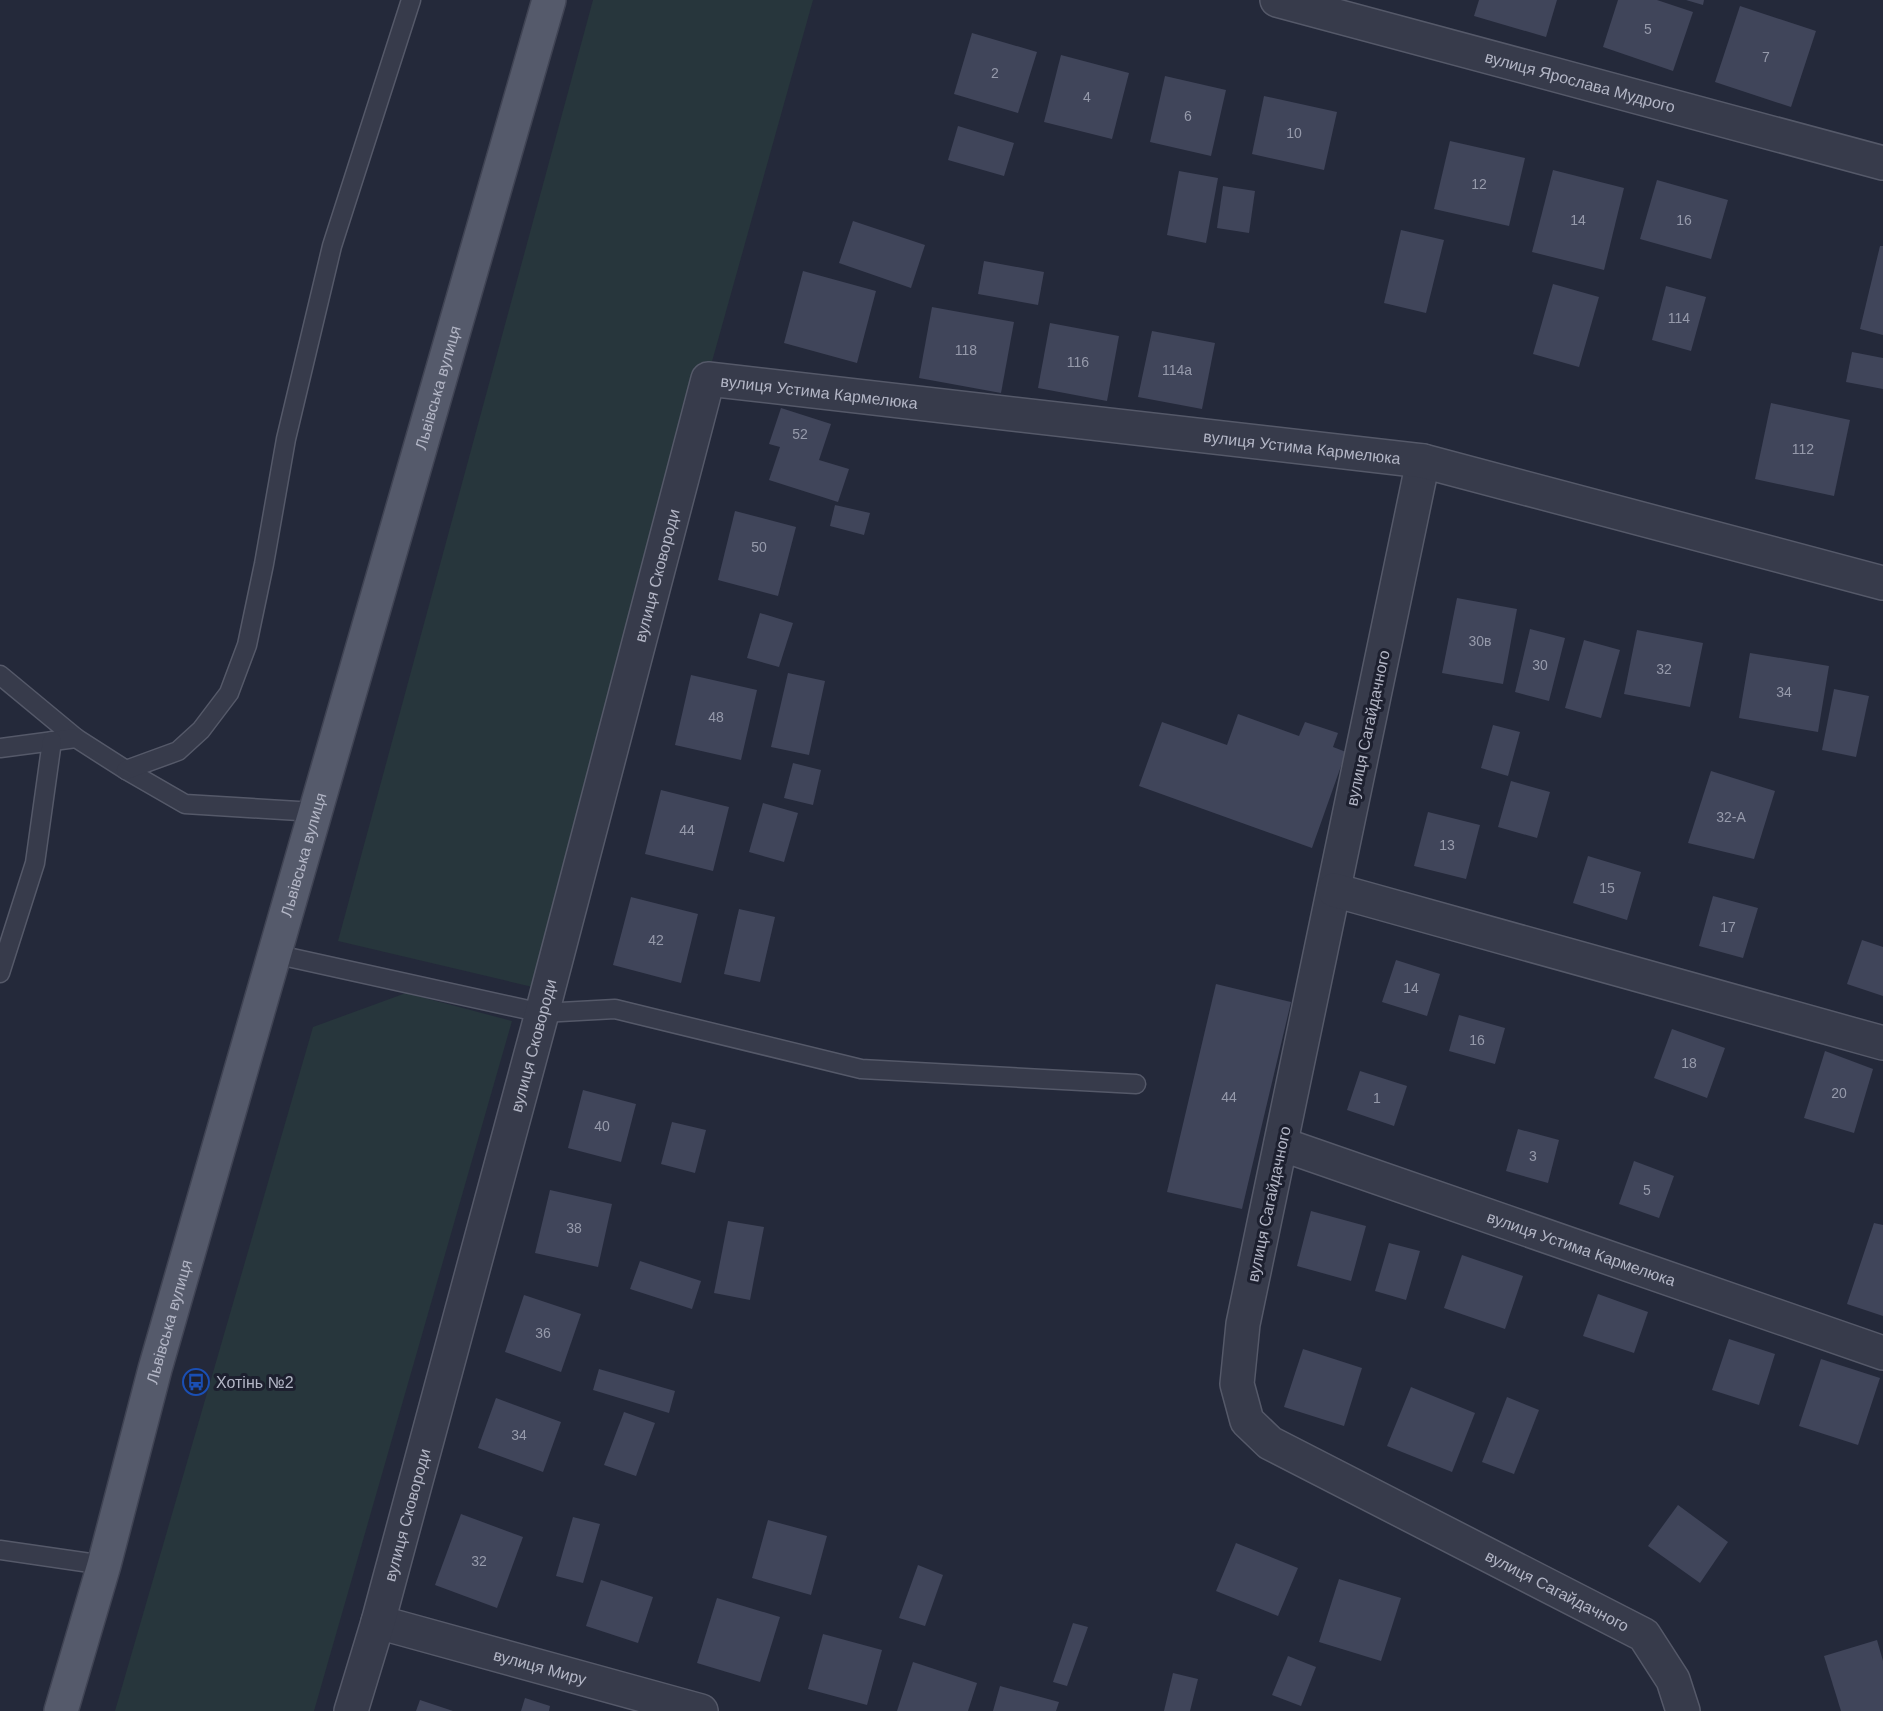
<svg xmlns="http://www.w3.org/2000/svg" width="1883" height="1711" font-family="Arial,sans-serif">
  <rect width="100%" height="100%" fill="#24293a"/>
  <!-- green -->
  <g fill="#27363c">
    <polygon points="593,0 813,0 537,988 338,941"/>
    <polygon points="406,993 512,1021 314,1711 115,1711 313,1027"/>
  </g>
  <!-- building -->
  <g fill="#40455a">
    <polygon points="1479,0 1557,0 1546,37 1474,16"/>
    <polygon points="1618,0 1657,0 1693,12 1673,71 1603,47"/>
    <polygon points="1686,0 1704,0 1703,5"/>
    <polygon points="1740,6 1816,31 1791,107 1715,82"/>
    <polygon points="972,33 1037,52 1018,113 954,94"/>
    <polygon points="1061,55 1129,73 1112,139 1044,122"/>
    <polygon points="1165,76 1226,90 1211,156 1150,142"/>
    <polygon points="1264,96 1337,112 1324,170 1252,154"/>
    <polygon points="958,126 1014,143 1004,176 948,160"/>
    <polygon points="1450,141 1525,158 1509,226 1434,209"/>
    <polygon points="1553,170 1624,188 1604,270 1532,252"/>
    <polygon points="1179,171 1218,178 1206,243 1167,235"/>
    <polygon points="1657,180 1728,200 1711,259 1640,239"/>
    <polygon points="1223,186 1255,191 1249,233 1217,228"/>
    <polygon points="853,221 925,245 911,288 839,263"/>
    <polygon points="1401,230 1444,240 1426,313 1384,303"/>
    <polygon points="1880,246 1883,246 1883,335 1860,329"/>
    <polygon points="984,261 1044,272 1038,305 978,294"/>
    <polygon points="803,271 876,291 857,363 784,343"/>
    <polygon points="1553,284 1599,297 1579,367 1533,354"/>
    <polygon points="1666,286 1706,297 1691,351 1652,340"/>
    <polygon points="932,307 1014,322 1001,393 919,378"/>
    <polygon points="1050,323 1119,336 1107,401 1038,388"/>
    <polygon points="1152,331 1215,343 1202,409 1138,397"/>
    <polygon points="1852,352 1883,358 1883,389 1846,382"/>
    <polygon points="1771,403 1850,420 1834,496 1755,479"/>
    <polygon points="781,408 831,424 819,460 849,469 838,502 769,480 780,447 769,444"/>
    <polygon points="835,505 870,513 864,535 830,526"/>
    <polygon points="735,511 796,527 778,596 718,580"/>
    <polygon points="1457,598 1517,609 1503,684 1442,673"/>
    <polygon points="760,613 793,623 779,667 747,658"/>
    <polygon points="1530,629 1565,638 1549,701 1515,692"/>
    <polygon points="1637,630 1703,643 1690,707 1624,694"/>
    <polygon points="1584,640 1620,650 1601,718 1565,708"/>
    <polygon points="1750,653 1829,666 1818,732 1739,718"/>
    <polygon points="788,673 825,681 809,755 771,747"/>
    <polygon points="691,675 757,690 741,760 675,745"/>
    <polygon points="1834,689 1869,696 1856,757 1822,750"/>
    <polygon points="1238,714 1299,736 1305,722 1338,733 1333,747 1346,752 1312,848 1139,786 1162,722 1227,745"/>
    <polygon points="1493,725 1520,732 1508,776 1481,768"/>
    <polygon points="793,763 821,770 813,805 784,798"/>
    <polygon points="1711,771 1775,791 1754,859 1688,843"/>
    <polygon points="1511,781 1550,792 1537,838 1498,827"/>
    <polygon points="661,790 729,807 713,871 645,854"/>
    <polygon points="763,803 798,813 784,862 749,852"/>
    <polygon points="1428,812 1480,825 1466,879 1414,866"/>
    <polygon points="1588,856 1641,872 1627,920 1573,903"/>
    <polygon points="1713,896 1758,908 1743,958 1699,946"/>
    <polygon points="631,897 698,914 681,983 613,965"/>
    <polygon points="739,909 775,917 760,982 724,974"/>
    <polygon points="1862,940 1883,947 1883,996 1847,984"/>
    <polygon points="1396,960 1440,974 1427,1016 1382,1002"/>
    <polygon points="1216,984 1291,1002 1242,1209 1167,1192"/>
    <polygon points="1459,1015 1505,1028 1495,1064 1449,1051"/>
    <polygon points="1672,1029 1725,1048 1707,1098 1654,1078"/>
    <polygon points="1825,1051 1873,1069 1854,1133 1804,1118"/>
    <polygon points="1360,1071 1407,1086 1394,1126 1347,1110"/>
    <polygon points="583,1090 636,1104 621,1162 568,1148"/>
    <polygon points="672,1122 706,1130 695,1173 661,1164"/>
    <polygon points="1518,1129 1559,1140 1548,1183 1506,1171"/>
    <polygon points="1634,1161 1674,1176 1659,1218 1619,1204"/>
    <polygon points="550,1190 612,1204 598,1267 535,1253"/>
    <polygon points="1311,1211 1366,1226 1351,1281 1297,1266"/>
    <polygon points="728,1221 764,1227 750,1300 714,1293"/>
    <polygon points="1874,1223 1883,1225 1883,1316 1847,1304"/>
    <polygon points="1389,1243 1420,1251 1406,1300 1375,1291"/>
    <polygon points="1462,1255 1523,1276 1505,1329 1444,1308"/>
    <polygon points="640,1261 701,1281 692,1309 630,1289"/>
    <polygon points="1598,1294 1648,1312 1634,1353 1583,1336"/>
    <polygon points="524,1295 581,1314 561,1372 505,1352"/>
    <polygon points="1729,1339 1775,1354 1759,1405 1712,1390"/>
    <polygon points="1303,1349 1362,1368 1344,1426 1284,1407"/>
    <polygon points="1821,1359 1880,1378 1858,1445 1799,1426"/>
    <polygon points="599,1369 675,1391 669,1413 593,1390"/>
    <polygon points="1411,1387 1475,1413 1452,1472 1387,1446"/>
    <polygon points="1507,1397 1539,1410 1514,1474 1482,1462"/>
    <polygon points="496,1398 561,1422 543,1472 478,1448"/>
    <polygon points="624,1412 655,1423 636,1476 604,1465"/>
    <polygon points="1678,1505 1728,1542 1700,1583 1648,1546"/>
    <polygon points="461,1514 523,1537 497,1608 435,1585"/>
    <polygon points="573,1517 600,1524 583,1583 556,1576"/>
    <polygon points="768,1520 827,1536 811,1595 752,1578"/>
    <polygon points="1236,1543 1298,1568 1278,1616 1216,1591"/>
    <polygon points="918,1565 943,1575 925,1626 899,1618"/>
    <polygon points="1339,1579 1401,1598 1381,1661 1319,1642"/>
    <polygon points="601,1580 653,1597 638,1643 586,1626"/>
    <polygon points="717,1598 780,1617 760,1682 697,1663"/>
    <polygon points="1073,1623 1088,1627 1067,1686 1053,1682"/>
    <polygon points="823,1634 882,1650 867,1705 808,1689"/>
    <polygon points="1877,1640 1883,1661 1883,1711 1841,1711 1824,1656"/>
    <polygon points="1288,1656 1316,1667 1301,1706 1272,1695"/>
    <polygon points="913,1662 977,1683 968,1711 897,1711"/>
    <polygon points="1173,1673 1198,1679 1190,1711 1164,1711"/>
    <polygon points="1000,1686 1059,1702 1056,1711 993,1711"/>
    <polygon points="525,1698 550,1706 549,1711 521,1711"/>
    <polygon points="420,1700 453,1711 416,1711"/>
  </g>
  <g fill="none" stroke-linecap="round" stroke-linejoin="round">
    <defs>
      <g id="service">
        <polyline points="0,675 76,738"/>
        <polyline points="0,748 76,738 126,770 185,804 315,812"/>
        <polyline points="126,770 178,751 201,730 229,693 247,645 264,564 286,439 332,246 411,0"/>
        <polyline points="274,954 542,1013 615,1009 861,1069 1136,1084"/>
        <polyline points="0,973 35,863 52,741"/>
        <polyline points="0,1550 104,1565"/>
      </g>
      <g id="minor">
        <path id="s1" d="M1277,0L1883,163"/>
        <path id="s2" d="M1423,461L1243,1324L1237,1384L1247,1421L1270,1443L1644,1635L1673,1680L1683,1711"/>
        <polyline points="1334,890 1883,1043"/>
        <path id="s3" d="M1281,1144L1883,1353"/>
        <path id="s4" d="M378,1622L701,1711"/>
        <path id="s5" d="M351,1711L378,1622L542,1013L708,379L1423,461L1883,583"/>
      </g>
      <g id="primary">
        <path id="s6" d="M61,1711L104,1565L155,1369L549,0"/>
      </g>
    </defs>
    <!-- service casing -->
    <use href="#service" stroke="#555969" stroke-width="21"/>
    <!-- minor casing -->
    <use href="#minor" stroke="#555969" stroke-width="36"/>
    <!-- primary casing -->
    <use href="#primary" stroke="#404454" stroke-width="36"/>
    <!-- service -->
    <use href="#service" stroke="#373b4b" stroke-width="18"/>
    <!-- minor -->
    <use href="#minor" stroke="#373b4b" stroke-width="33"/>
    <!-- primary -->
    <use href="#primary" stroke="#555a6b" stroke-width="33"/>
  </g>
  <!-- icons -->
  <defs>
    <symbol id="bus-ring" viewBox="-11 -11 22 22"><circle r="9.5" fill="#1d202f" stroke="#1a4fb4" stroke-width="1.5"/><path d="M-5-6H5V4H4V6H2V4H-2V6H-4V4H-5ZM-3.5-4V0h7V-4ZM-3.5 1.2v1.5H-2V1.2ZM2 1.2v1.5H3.5V1.2Z" fill="#1a4fb4"/></symbol>
  </defs>
  <g fill-rule="evenodd">
    <use href="#bus-ring" x="181" y="1367" width="30" height="30"/>
  </g>
  <g text-anchor="middle" dominant-baseline="central" stroke-width="6" stroke-linejoin="round" paint-order="stroke">
    <!-- number labels -->
    <g font-size="14" fill="#969aab">
      <text x="1648" y="29">5</text>
      <text x="1766" y="57">7</text>
      <text x="995" y="73">2</text>
      <text x="1087" y="97">4</text>
      <text x="1188" y="116">6</text>
      <text x="1294" y="133">10</text>
      <text x="1479" y="184">12</text>
      <text x="1578" y="220">14</text>
      <text x="1684" y="220">16</text>
      <text x="1679" y="318">114</text>
      <text x="966" y="350">118</text>
      <text x="1078" y="362">116</text>
      <text x="1177" y="370">114а</text>
      <text x="800" y="434">52</text>
      <text x="1803" y="449">112</text>
      <text x="759" y="547">50</text>
      <text x="1480" y="641">30в</text>
      <text x="1540" y="665">30</text>
      <text x="1664" y="669">32</text>
      <text x="1784" y="692">34</text>
      <text x="716" y="717">48</text>
      <text x="1731" y="817">32-А</text>
      <text x="687" y="830">44</text>
      <text x="1447" y="845">13</text>
      <text x="1607" y="888">15</text>
      <text x="1728" y="927">17</text>
      <text x="656" y="940">42</text>
      <text x="1411" y="988">14</text>
      <text x="1477" y="1040">16</text>
      <text x="1689" y="1063">18</text>
      <text x="1839" y="1093">20</text>
      <text x="1229" y="1097">44</text>
      <text x="1377" y="1098">1</text>
      <text x="602" y="1126">40</text>
      <text x="1533" y="1156">3</text>
      <text x="1647" y="1190">5</text>
      <text x="574" y="1228">38</text>
      <text x="543" y="1333">36</text>
      <text x="519" y="1435">34</text>
      <text x="479" y="1561">32</text>
    </g>
    <!-- street labels -->
    <g font-size="16" fill="#b3b6c6" stroke="#1d202f">
      <text stroke="none"><textPath href="#s1" startOffset="314">вулиця Ярослава Мудрого</textPath></text>
      <text stroke="none"><textPath href="#s6" startOffset="1376">Львівська вулиця</textPath></text>
      <text stroke="none"><textPath href="#s5" startOffset="1491">вулиця Устима Кармелюка</textPath></text>
      <text stroke="none"><textPath href="#s5" startOffset="1977">вулиця Устима Кармелюка</textPath></text>
      <text stroke="none"><textPath href="#s5" startOffset="1176">вулиця Сковороди</textPath></text>
      <text transform="translate(1368 728) rotate(-78)">вулиця Сагайдачного</text>
      <text stroke="none"><textPath href="#s6" startOffset="890">Львівська вулиця</textPath></text>
      <text stroke="none"><textPath href="#s5" startOffset="690">вулиця Сковороди</textPath></text>
      <text transform="translate(1269 1204) rotate(-78)">вулиця Сагайдачного</text>
      <text stroke="none"><textPath href="#s3" startOffset="318">вулиця Устима Кармелюка</textPath></text>
      <text stroke="none"><textPath href="#s6" startOffset="404">Львівська вулиця</textPath></text>
      <text stroke="none"><textPath href="#s5" startOffset="204">вулиця Сковороди</textPath></text>
      <text stroke="none"><textPath href="#s2" startOffset="1335">вулиця Сагайдачного</textPath></text>
      <text stroke="none"><textPath href="#s4" startOffset="168">вулиця Миру</textPath></text>
    </g>
    <!-- poi labels -->
    <g font-size="16" fill="#b3b6c6" stroke="#1d202f" text-anchor="start">
      <text x="216" y="1382">Хотінь №2</text>
    </g>
  </g>
</svg>
